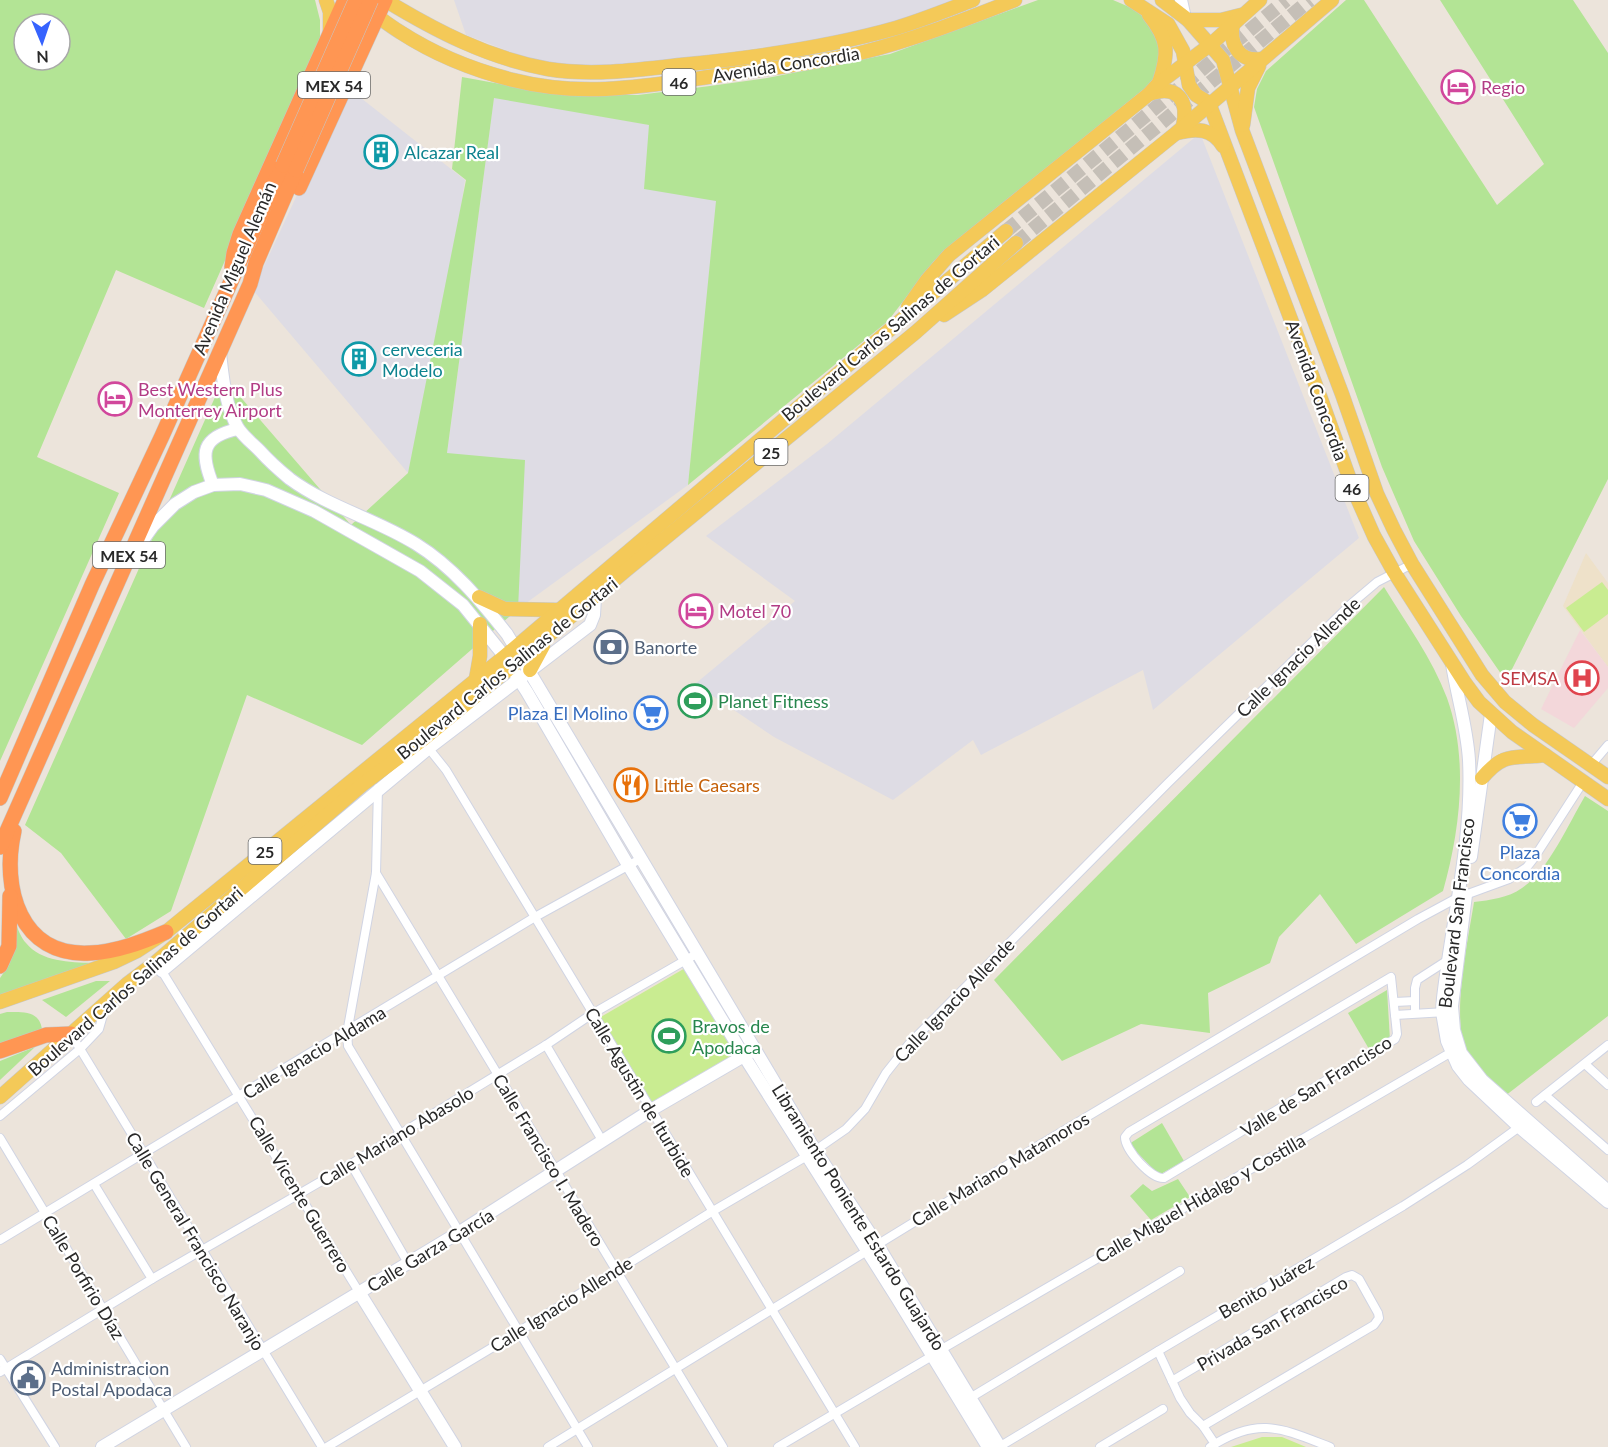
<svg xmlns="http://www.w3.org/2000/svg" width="1608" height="1447" font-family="Lato,sans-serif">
  <rect width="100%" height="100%" fill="#ece4db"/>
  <!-- industrial -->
  <g fill="#dedce4">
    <polygon points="454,0 965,0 932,13 819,40 605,68 576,67 527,58 466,35"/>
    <polygon points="347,87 465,180 450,284 408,473 253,290"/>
    <polygon points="494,97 650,125 717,201 688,485 518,609 447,453"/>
    <polygon points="1200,133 1359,538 1153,710 1143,670 981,755 973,740 893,800 774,737 695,684 795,601 706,536 827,444"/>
  </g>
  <!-- education -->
  <polygon fill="#eee1c9" points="1586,553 1608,583 1608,667 1563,606"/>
  <!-- medical -->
  <polygon fill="#f3d7da" points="1580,630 1608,667 1608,688 1574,728 1541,709"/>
  <!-- green -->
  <g fill="#b3e495" fill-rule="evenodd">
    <path d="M0,0H315L320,20V46L204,308L116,270L37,457L119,493L0,761ZM24,24H60V60H24Z"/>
    <polygon points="1038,0 1113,0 1134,9 1149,21 1160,35 1159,68 1150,84 934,261 888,321 688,485 716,201 644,189 649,125 494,98 447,453 525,460 518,609 362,745 247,695 171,911 126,939 61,853 25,825 216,395 231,386 351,525 408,473 466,180 452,169 462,77 561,95 638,95 710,86 767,78 890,54"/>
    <polygon points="1346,0 1364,0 1497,205 1544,164 1440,0 1573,0 1608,53 1608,479 1506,681 1461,616 1414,541 1382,467 1254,107 1257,89 1266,71"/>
    <path d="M1384,587C1406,623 1432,658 1447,698C1469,759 1460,831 1443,891L1356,944L1320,894L1279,937L1270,963L1208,993L1210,1033L1141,1024L1062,1061L994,980Z"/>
    <path d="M1585,796L1608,811V1016L1505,1096C1493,1084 1478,1072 1469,1058C1449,1025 1468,941 1474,902C1490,900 1508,898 1522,888C1548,871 1569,823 1585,796Z"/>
    <path d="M15,922C18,929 21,938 26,943C41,962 70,962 92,963L0,995V978L9,965L15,944Z"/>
    <polygon points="96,981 110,981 66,1017 42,1000"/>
    <polygon points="1387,990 1390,1040 1369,1049 1348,1013"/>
    <path d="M7,1012C22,1012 39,1010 42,1029L0,1044V1014Z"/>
    <polygon points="35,1047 0,1080 0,1061"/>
    <polygon points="1162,1123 1184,1161 1159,1175 1129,1144"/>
    <polygon points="1178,1179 1190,1197 1151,1220 1130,1196 1143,1184 1152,1191"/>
  </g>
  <!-- pitch -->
  <g fill="#c9ec91">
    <polygon points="1602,582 1608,590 1608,614 1584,632 1566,608"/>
    <polygon points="687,967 739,1053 653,1104 599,1018"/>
    <polygon points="1262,1437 1282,1437 1306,1447 1231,1447"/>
  </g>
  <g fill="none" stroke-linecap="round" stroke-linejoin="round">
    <!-- primary-tunnel -->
    <g stroke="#c5bfb7" stroke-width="14" stroke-dasharray="14 7" stroke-linecap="butt">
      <polyline points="1006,231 1286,0"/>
      <polyline points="1016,243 1310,0"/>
    </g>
    <defs>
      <g id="street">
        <polyline points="426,745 446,770 855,1447"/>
        <polyline points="1591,765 1608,745"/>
        <polyline points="378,788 376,873 347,1033 348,1046 588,1447"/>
        <polyline points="376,873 723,1447"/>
        <polyline points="160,968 359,1292"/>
        <path d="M1391,977L1397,1034L1395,1039L1164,1178C1151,1179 1125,1150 1125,1137L1129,1132Z"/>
        <polyline points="1395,1002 1415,1001"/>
        <polyline points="1415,1013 1415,988 1417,980 1451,958"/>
        <polyline points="1395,1015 1446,1012"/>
        <polyline points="71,1034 322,1447"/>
        <polyline points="546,1045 603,1142"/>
        <polyline points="1585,1064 1608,1085"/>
        <polyline points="1545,1095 1608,1150"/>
        <polyline points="1536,1102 1608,1045"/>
        <polyline points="0,1116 80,1049 99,1029 106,1004"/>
        <polyline points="0,1138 186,1447"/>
        <polyline points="351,1164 408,1263"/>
        <polyline points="94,1184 152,1279"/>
        <polyline points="0,1240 535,917 642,858"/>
        <polyline points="942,1349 1455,1050"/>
        <polyline points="1158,1351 1180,1398 1190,1413 1203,1426 1215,1444"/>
        <polyline points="0,1359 55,1447"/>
        <polyline points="0,1372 152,1279 351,1164 546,1045 592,1014 698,953"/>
        <polyline points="1172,1381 1346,1277 1352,1275 1359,1279 1378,1313 1379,1318 1374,1325 1203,1426"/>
        <polyline points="970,1398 1180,1271"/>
        <polyline points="327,1447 518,1332 713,1211 807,1156 846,1129 865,1109 886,1073 909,1044 1168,783 1351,604 1377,582 1412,564"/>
        <polyline points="548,1447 1038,1146 1418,919 1457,898 1509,879 1527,867 1534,858 1583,782"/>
        <polyline points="778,1447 932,1356"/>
        <polyline points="999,1447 1158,1351 1403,1206 1467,1165 1522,1125"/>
        <polyline points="1100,1447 1163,1409"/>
        <path d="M1210,1447C1258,1416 1281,1428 1330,1447"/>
      </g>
      <g id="secondary">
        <polyline points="1181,0 1185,18"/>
        <path d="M220,353C223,378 225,406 238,428C243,436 253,444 260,451C269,461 279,470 290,479C328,507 376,519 416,544C453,567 480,600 507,634L815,1150L877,1244L1000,1447"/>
        <path d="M213,485C200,453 201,437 238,429"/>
        <polyline points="138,547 153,526 175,504 194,492 213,485 240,484 266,490 314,511 420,571 463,605 501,652 527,692 628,865 744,1056 897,1298 988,1447"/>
        <path d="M1452,664C1457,696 1467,727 1469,760C1473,840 1452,919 1443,998L1442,1012L1447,1041L1458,1066L1469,1080L1519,1127L1608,1202"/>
        <polyline points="1471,857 1491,714"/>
        <polyline points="1466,895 1452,1006 1454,1030 1461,1053 1482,1080 1608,1191"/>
        <polyline points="162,971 429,748 590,625 594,615 595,597"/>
        <polyline points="359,1292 455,1447"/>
        <polyline points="102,1447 458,1233 651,1110 749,1053"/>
      </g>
      <g id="primary">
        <polyline points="326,0 330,12 330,32"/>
        <path d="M385,0C436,31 488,58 548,69C591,76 637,70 680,65C752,58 826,48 896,28C922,20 947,10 973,0"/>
        <polyline points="1131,0 1168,24 1183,51 1189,85 1196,95 1209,103 1321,399 1354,491 1374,536 1394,572 1465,683 1479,702 1512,732 1608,799"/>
        <polyline points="1162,0 1188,20 1223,60 1242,130 1342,394 1377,494 1394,530 1412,564 1482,675 1505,702 1533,725 1608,777"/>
        <path d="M370,11C380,18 390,26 400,32C434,54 473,70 513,80C583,98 646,86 716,76C764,69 813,64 860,53C913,40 964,20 1015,0"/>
        <path d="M1149,15C1169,40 1169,53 1159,83"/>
        <polyline points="1188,20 1221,20 1241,15"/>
        <path d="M1233,23C1229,43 1238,62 1261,59"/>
        <path d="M1149,94C1177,84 1189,100 1183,126"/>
        <polyline points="1243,125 1248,88 1259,66"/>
        <path d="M1177,133C1196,128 1212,128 1223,146"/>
        <polyline points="908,307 927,280 949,255 1149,94 1159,83 1210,45 1260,0"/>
        <polyline points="944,315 982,290 1175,134 1332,0"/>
        <polyline points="479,597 505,609 558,610"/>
        <polyline points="530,670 543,646"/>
        <polyline points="476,679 480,656 480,624"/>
        <path d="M1482,778C1505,751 1514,759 1545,755"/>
        <polyline points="0,1002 114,962 137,951 166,932 504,657 1006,231"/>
        <polyline points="0,1097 127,984 156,962 362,785 422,740 511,667 625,571 916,332 1016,243"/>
      </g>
      <g id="highway">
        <polyline points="299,188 385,0"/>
        <polyline points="232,267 234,253 240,234 345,0"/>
        <polyline points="0,798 92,585 162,436 283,165"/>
        <path d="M14,831C1,888 20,957 90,953C116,952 142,942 166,932"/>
        <polyline points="0,847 250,284 256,263 296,170"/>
        <polyline points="0,966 9,946 10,896"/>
        <polyline points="0,1051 46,1035 71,1034"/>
      </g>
    </defs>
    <!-- street casing -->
    <use href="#street" stroke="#d0d4e3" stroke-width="10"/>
    <!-- secondary casing -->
    <use href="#secondary" stroke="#d0d4e3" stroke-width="14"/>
    <!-- primary casing -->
    <use href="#primary" stroke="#c7c7c7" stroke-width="15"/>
    <!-- highway casing -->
    <use href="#highway" stroke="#c7c7c7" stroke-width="16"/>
    <!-- street -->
    <use href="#street" stroke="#fff" stroke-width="8"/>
    <!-- secondary -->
    <use href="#secondary" stroke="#fff" stroke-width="12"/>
    <!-- primary -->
    <use href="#primary" stroke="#f4c958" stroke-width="14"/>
    <!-- highway -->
    <use href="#highway" stroke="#ff9653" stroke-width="15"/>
    <defs>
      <g id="highway-bridge">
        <polyline points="283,165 356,0"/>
        <polyline points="296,170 371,0"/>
      </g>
    </defs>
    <!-- highway-bridge casing -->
    <use href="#highway-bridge" stroke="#c7c7c7" stroke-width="16" stroke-linecap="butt"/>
    <!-- highway-bridge -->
    <use href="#highway-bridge" stroke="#ff9653" stroke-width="15"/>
  </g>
  <!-- icons -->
  <defs>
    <symbol id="hotel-ring" viewBox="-11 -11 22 22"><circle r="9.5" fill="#fff" stroke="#d1479c" stroke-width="1.5"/><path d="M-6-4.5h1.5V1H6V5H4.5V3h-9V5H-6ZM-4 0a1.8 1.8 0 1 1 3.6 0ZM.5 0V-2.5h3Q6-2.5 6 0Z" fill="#d1479c"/></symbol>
    <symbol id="building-ring" viewBox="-11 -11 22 22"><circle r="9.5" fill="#fff" stroke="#0f9aa8" stroke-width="1.5"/><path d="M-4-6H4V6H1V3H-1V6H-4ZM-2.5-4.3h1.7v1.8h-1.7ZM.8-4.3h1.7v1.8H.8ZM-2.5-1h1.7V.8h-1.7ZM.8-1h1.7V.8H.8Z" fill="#0f9aa8"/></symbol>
    <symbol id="bank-ring" viewBox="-11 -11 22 22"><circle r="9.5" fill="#fff" stroke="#5c6f8a" stroke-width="1.5"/><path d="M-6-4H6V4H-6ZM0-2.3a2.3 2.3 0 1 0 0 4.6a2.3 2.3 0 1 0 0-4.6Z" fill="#5c6f8a"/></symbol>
    <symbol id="hospital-ring" viewBox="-11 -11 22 22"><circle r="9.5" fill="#fff" stroke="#e0444e" stroke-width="1.5"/><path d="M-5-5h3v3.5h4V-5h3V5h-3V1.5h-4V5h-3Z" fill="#e0444e"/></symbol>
    <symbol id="stadium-ring" viewBox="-11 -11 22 22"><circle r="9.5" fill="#fff" stroke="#2e9e5b" stroke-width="1.5"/><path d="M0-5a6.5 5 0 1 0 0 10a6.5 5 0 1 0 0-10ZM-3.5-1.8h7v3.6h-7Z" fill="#2e9e5b"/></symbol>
    <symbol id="supermarket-ring" viewBox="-11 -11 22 22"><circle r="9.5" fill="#fff" stroke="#3f7fe0" stroke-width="1.5"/><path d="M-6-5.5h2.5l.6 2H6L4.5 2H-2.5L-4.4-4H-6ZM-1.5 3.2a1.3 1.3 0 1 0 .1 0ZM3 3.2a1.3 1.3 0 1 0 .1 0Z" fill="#3f7fe0"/></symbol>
    <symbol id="restaurant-ring" viewBox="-11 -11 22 22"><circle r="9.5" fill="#fff" stroke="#e8710a" stroke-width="1.5"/><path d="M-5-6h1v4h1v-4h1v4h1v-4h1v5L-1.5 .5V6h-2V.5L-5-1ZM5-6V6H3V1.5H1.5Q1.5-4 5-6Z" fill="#e8710a"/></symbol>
    <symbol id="civic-ring" viewBox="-11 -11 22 22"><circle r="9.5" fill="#fff" stroke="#5c6f8a" stroke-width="1.5"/><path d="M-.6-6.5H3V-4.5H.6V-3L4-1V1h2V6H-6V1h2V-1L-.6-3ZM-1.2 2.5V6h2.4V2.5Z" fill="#5c6f8a"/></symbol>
  </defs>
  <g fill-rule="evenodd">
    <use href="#hotel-ring" x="1439" y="68" width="38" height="38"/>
    <use href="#building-ring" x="362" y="133" width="38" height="38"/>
    <use href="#building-ring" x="340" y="340" width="38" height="38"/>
    <use href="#hotel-ring" x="96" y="380" width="38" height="38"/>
    <use href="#hotel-ring" x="677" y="592" width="38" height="38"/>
    <use href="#bank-ring" x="592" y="628" width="38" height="38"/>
    <use href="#hospital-ring" x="1563" y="659" width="38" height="38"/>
    <use href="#stadium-ring" x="676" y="682" width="38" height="38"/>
    <use href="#supermarket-ring" x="632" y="694" width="38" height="38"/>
    <use href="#restaurant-ring" x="612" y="766" width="38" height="38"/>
    <use href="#supermarket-ring" x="1501" y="802" width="38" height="38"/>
    <use href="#stadium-ring" x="650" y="1017" width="38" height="38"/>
    <use href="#civic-ring" x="9" y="1359" width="38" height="38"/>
  </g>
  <g text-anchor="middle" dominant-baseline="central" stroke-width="4.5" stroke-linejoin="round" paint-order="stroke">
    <!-- shield labels -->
    <g fill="#fff" stroke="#696969" stroke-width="1.5">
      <rect x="662.5" y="69" width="33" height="26" rx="4.5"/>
      <rect x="298" y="72" width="72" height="26" rx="4.5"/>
      <rect x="754.5" y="439" width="33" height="26" rx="4.5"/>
      <rect x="1335.5" y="475" width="33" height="26" rx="4.5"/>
      <rect x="93" y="542" width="72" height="26" rx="4.5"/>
      <rect x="248.5" y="838" width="33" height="26" rx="4.5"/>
    </g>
    <g font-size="16" font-weight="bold" fill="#292929">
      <text x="679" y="82">46</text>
      <text x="334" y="85">MEX 54</text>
      <text x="771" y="452">25</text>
      <text x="1352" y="488">46</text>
      <text x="129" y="555">MEX 54</text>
      <text x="265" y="851">25</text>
    </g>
    <!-- street labels -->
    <g font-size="18" fill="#292929" stroke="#fff">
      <text transform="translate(786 64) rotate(-9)">Avenida Concordia</text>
      <text transform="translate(234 268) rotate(-67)">Avenida Miguel Alemán</text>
      <text transform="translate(890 328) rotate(-40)">Boulevard Carlos Salinas de Gortari</text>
      <text transform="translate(1317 390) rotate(70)">Avenida Concordia</text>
      <text transform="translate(1298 657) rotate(-44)">Calle Ignacio Allende</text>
      <text transform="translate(507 668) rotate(-39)">Boulevard Carlos Salinas de Gortari</text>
      <text transform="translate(1456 913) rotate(-83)">Boulevard San Francisco</text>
      <text transform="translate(135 981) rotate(-41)">Boulevard Carlos Salinas de Gortari</text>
      <text transform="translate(954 1000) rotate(-46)">Calle Ignacio Allende</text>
      <text transform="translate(314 1052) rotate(-31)">Calle Ignacio Aldama</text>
      <text transform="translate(1316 1086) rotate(-32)">Valle de San Francisco</text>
      <text transform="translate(640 1092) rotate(59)">Calle Agustin de Iturbide</text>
      <text transform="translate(396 1136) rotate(-31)">Calle Mariano Abasolo</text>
      <text transform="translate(549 1160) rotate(59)">Calle Francisco I. Madero</text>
      <text transform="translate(1000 1169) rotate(-31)">Calle Mariano Matamoros</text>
      <text transform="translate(300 1194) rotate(59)">Calle Vicente Guerrero</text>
      <text transform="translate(1200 1198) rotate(-30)">Calle Miguel Hidalgo y Costilla</text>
      <text transform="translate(859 1217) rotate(58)">Libramiento Poniente Estardo Guajardo</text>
      <text transform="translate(196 1241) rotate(59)">Calle General Francisco Naranjo</text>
      <text transform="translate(430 1250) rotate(-31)">Calle Garza García</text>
      <text transform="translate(84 1277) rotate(59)">Calle Porfirio Díaz</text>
      <text transform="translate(1266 1287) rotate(-30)">Benito Juárez</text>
      <text transform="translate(561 1304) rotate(-32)">Calle Ignacio Allende</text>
      <text transform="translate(1272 1323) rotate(-30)">Privada San Francisco</text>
    </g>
    <!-- hotel labels -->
    <g font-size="18" fill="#b23c85" stroke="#fff" text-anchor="start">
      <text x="1481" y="87">Regio</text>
      <text x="138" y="389">Best Western Plus<tspan x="138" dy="21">Monterrey Airport</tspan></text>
      <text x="719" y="611">Motel 70</text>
    </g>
    <!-- culture labels -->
    <g font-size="18" fill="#0d838f" stroke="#fff" text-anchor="start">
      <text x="404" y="152">Alcazar Real</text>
      <text x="382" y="349">cerveceria<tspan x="382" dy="21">Modelo</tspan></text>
    </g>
    <!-- service labels -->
    <g font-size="18" fill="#4e5e75" stroke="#fff" text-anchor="start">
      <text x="634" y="647">Banorte</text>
      <text x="51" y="1368">Administracion<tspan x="51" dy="21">Postal Apodaca</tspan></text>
    </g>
    <!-- health labels -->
    <g font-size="18" fill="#be3a42" stroke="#fff" text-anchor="end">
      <text x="1559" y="678">SEMSA</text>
    </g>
    <!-- leisure labels -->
    <g font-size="18" fill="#27864d" stroke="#fff" text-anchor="start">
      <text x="718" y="701">Planet Fitness</text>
      <text x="692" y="1026">Bravos de<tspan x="692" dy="21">Apodaca</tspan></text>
    </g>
    <!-- shop labels -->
    <g font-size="18" fill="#366cbe" stroke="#fff" text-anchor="end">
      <text x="628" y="713">Plaza El Molino</text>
      <text x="1520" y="852" text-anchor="middle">Plaza<tspan x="1520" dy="21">Concordia</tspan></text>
    </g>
    <!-- food labels -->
    <g font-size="18" fill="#c56008" stroke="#fff" text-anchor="start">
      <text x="654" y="785">Little Caesars</text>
    </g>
  </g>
  <!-- north arrow -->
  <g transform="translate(42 42) rotate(178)"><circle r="28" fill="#ffffff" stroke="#a9a9a9" stroke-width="1.5"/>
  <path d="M0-4.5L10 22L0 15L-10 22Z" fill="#3663fe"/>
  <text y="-9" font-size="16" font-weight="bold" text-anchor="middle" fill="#292929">N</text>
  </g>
</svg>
